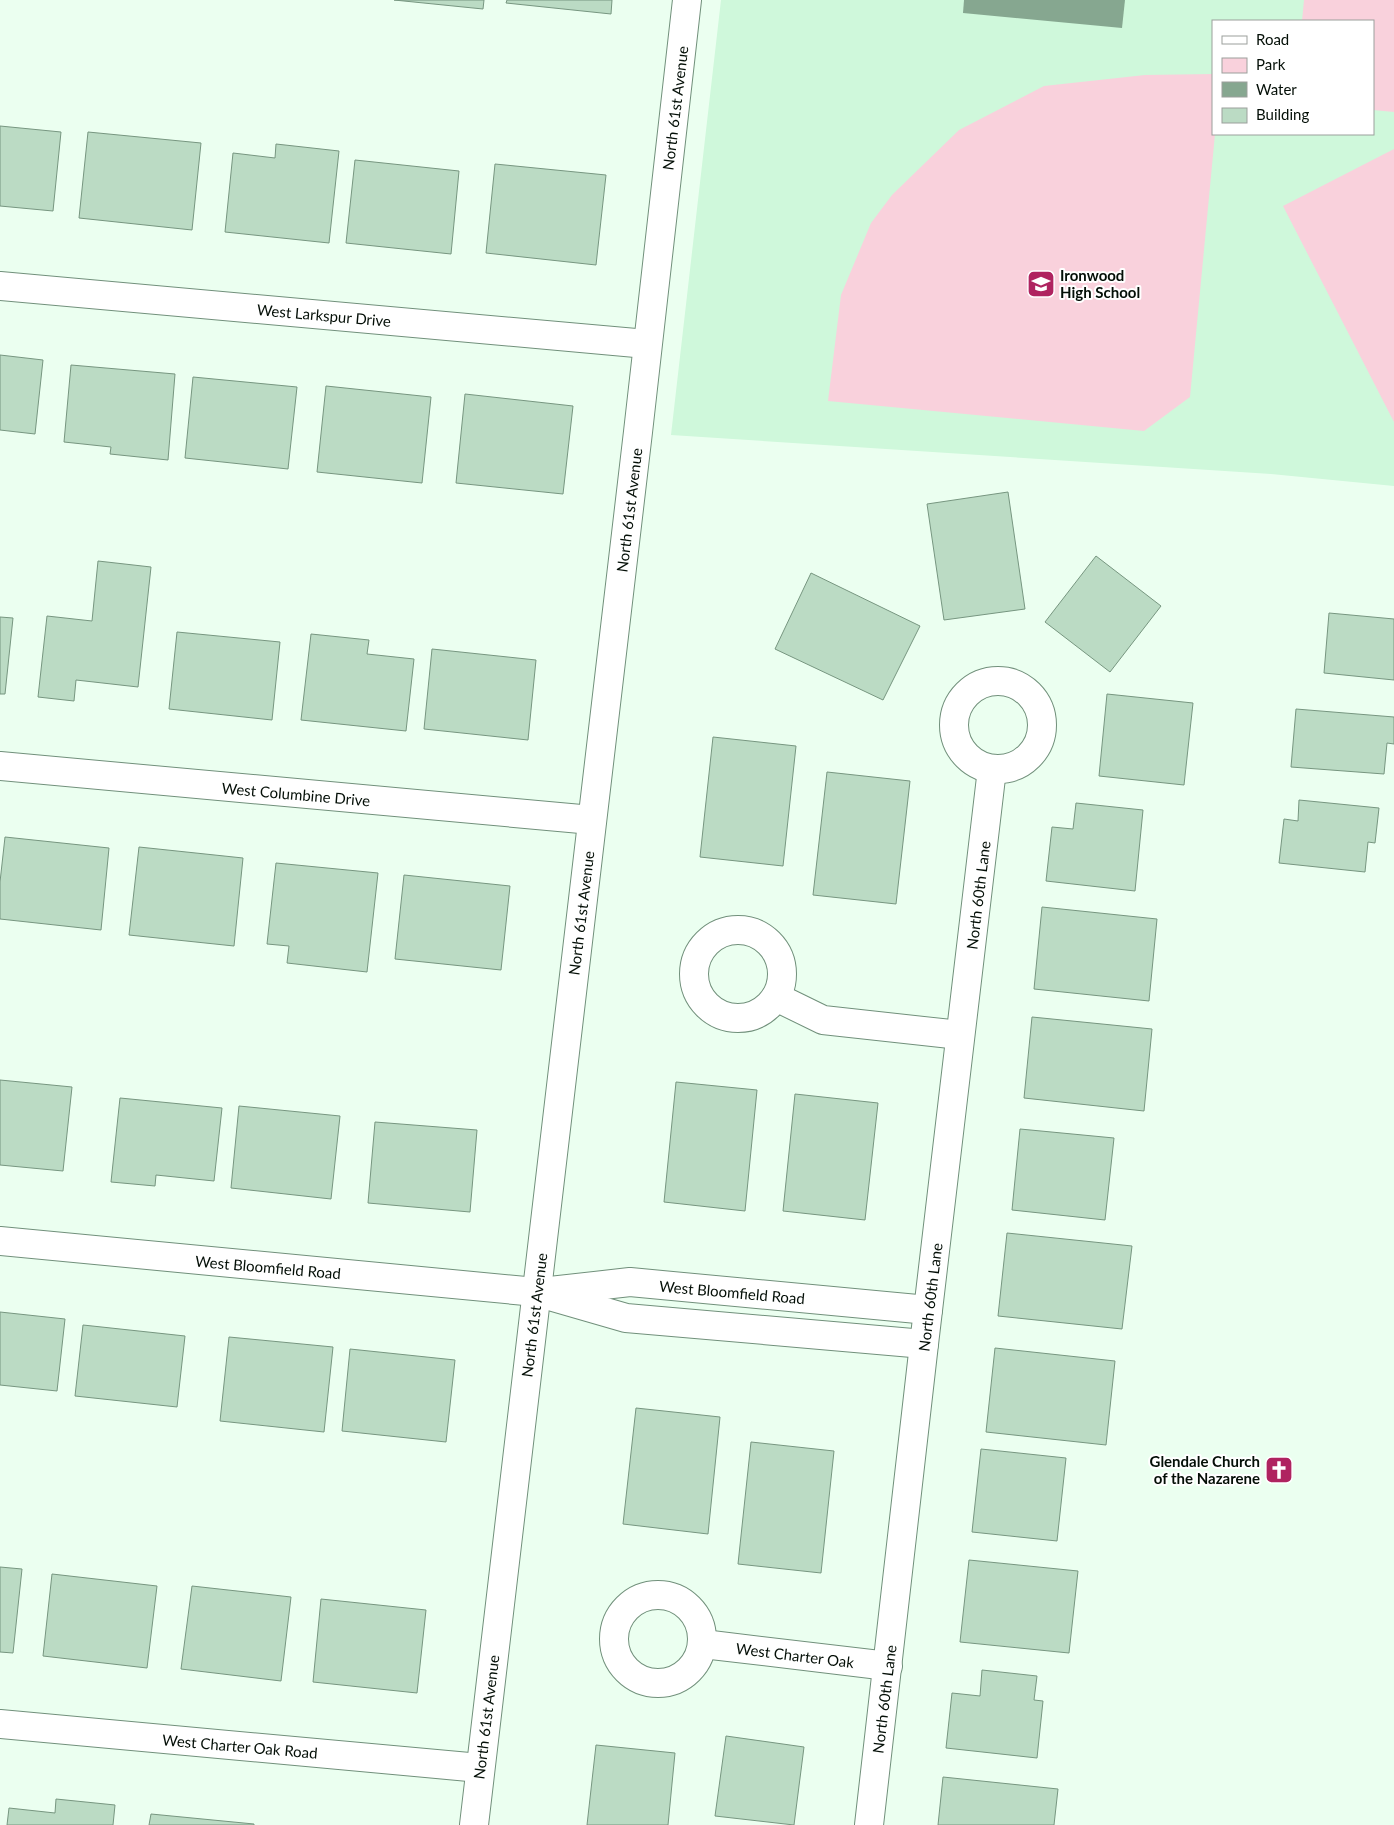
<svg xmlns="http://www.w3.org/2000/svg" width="1394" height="1825" font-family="Lato,sans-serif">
  <rect width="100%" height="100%" fill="#ebfff0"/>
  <!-- built -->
  <path fill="#cff8db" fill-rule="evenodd" d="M721,0H1394V486L1271,474L671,435ZM1213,21H1373V134H1213Z"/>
  <!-- green -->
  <g fill="#f9d1dc">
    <polygon points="1304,0 1394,0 1394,112 1373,110 1373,21 1302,21"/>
    <polygon points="1213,74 1213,134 1215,134 1190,397 1144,431 828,401 841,295 871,223 892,195 959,130 1044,86 1145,75"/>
    <polygon points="1394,149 1394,422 1283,206"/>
  </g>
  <!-- water -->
  <polygon fill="#86a790" points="964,0 1125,0 1122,28 963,13"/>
  <!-- building -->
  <g fill="#bbdbc4" stroke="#779680">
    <polygon points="394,0 484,0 483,9"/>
    <polygon points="507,0 612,0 611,14 506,3"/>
    <polygon points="0,126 61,132 53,211 0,206"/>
    <polygon points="88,132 201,143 192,230 79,218"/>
    <polygon points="276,144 339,151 329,243 225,232 233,153 275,158"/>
    <polygon points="355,160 459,171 451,254 346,243"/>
    <polygon points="495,164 606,175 596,265 486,253"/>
    <polygon points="0,355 43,360 35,434 0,430"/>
    <polygon points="71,365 175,374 168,460 110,454 111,447 64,442"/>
    <polygon points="193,377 297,387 288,469 185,458"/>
    <polygon points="326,386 431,397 422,483 317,472"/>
    <polygon points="465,394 573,406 563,494 456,483"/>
    <polygon points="1008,492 1025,609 944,620 927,504"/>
    <polygon points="1096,556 1161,606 1110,672 1045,622"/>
    <polygon points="98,561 151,567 138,687 76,680 74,701 38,697 47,616 92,621"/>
    <polygon points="811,573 920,626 883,700 775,649"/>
    <polygon points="1329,613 1394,619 1394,680 1324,673"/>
    <polygon points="0,617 13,618 5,694 0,694"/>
    <polygon points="177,632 280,642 272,720 169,709"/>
    <polygon points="311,634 369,640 367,654 414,659 406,731 301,720"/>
    <polygon points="432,649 536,660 528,740 424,729"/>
    <polygon points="1107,694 1193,703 1184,785 1099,776"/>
    <polygon points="1296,709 1394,717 1394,744 1387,743 1384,774 1291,767"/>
    <polygon points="713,737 796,746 783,866 700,857"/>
    <polygon points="827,772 910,781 896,904 813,895"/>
    <polygon points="1299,800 1379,808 1375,843 1368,842 1365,872 1279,863 1284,819 1298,821"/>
    <polygon points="1076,803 1143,810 1135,891 1046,881 1052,827 1073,829"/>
    <polygon points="5,837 109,848 101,930 0,919 0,882"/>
    <polygon points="139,847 243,858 234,946 129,935"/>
    <polygon points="276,863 378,873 367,972 287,963 289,946 267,944"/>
    <polygon points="404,875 510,886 501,970 395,959"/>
    <polygon points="1042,907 1157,919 1149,1001 1034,989"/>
    <polygon points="1032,1017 1152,1029 1144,1111 1024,1098"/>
    <polygon points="0,1080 72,1087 63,1171 0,1165"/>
    <polygon points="676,1082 757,1090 745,1211 664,1202"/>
    <polygon points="795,1094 878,1103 865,1220 783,1211"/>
    <polygon points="120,1098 222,1108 214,1181 156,1175 155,1186 111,1182"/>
    <polygon points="239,1106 340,1116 331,1199 231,1188"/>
    <polygon points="375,1122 477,1130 470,1212 368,1203"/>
    <polygon points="1020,1129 1114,1138 1105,1220 1012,1210"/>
    <polygon points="1007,1233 1132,1246 1122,1329 998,1316"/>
    <polygon points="0,1312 65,1319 57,1391 0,1385"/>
    <polygon points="83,1325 185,1336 177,1407 75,1396"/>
    <polygon points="229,1337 333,1347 324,1432 220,1421"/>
    <polygon points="995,1348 1115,1361 1106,1445 986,1432"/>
    <polygon points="350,1349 455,1360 446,1442 342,1431"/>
    <polygon points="636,1408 720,1417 708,1534 623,1524"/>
    <polygon points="751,1442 834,1451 821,1573 738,1564"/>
    <polygon points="981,1449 1066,1458 1057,1541 972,1532"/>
    <polygon points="969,1560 1078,1571 1069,1653 960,1642"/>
    <polygon points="0,1567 22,1569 13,1653 0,1652"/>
    <polygon points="52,1574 157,1586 147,1668 43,1656"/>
    <polygon points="192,1586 291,1597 281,1681 181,1669"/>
    <polygon points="321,1599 426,1610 417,1693 313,1682"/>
    <polygon points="982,1670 1037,1676 1034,1700 1043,1701 1037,1758 946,1748 952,1693 980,1696"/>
    <polygon points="726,1736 804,1747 794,1825 715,1816"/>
    <polygon points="596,1745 675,1753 668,1825 587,1825"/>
    <polygon points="943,1777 1058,1789 1054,1825 938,1825"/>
    <polygon points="56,1799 115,1805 113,1825 7,1825 9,1808 55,1813"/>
    <polygon points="151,1814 254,1824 254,1825 149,1825"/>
  </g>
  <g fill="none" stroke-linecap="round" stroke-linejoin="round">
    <defs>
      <g id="minor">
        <polyline points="0,286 647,344"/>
        <circle cx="998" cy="725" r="44"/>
        <polyline points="0,766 592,820"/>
        <circle cx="738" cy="974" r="44"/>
        <polyline points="776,997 823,1020 960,1035"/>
        <polyline points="0,1241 536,1292 626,1318 924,1344"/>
        <polyline points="550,1291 630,1282 928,1310"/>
        <circle cx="658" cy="1639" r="44"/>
        <polyline points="703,1644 888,1666"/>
        <polyline points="0,1724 480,1768"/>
        <polyline points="474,1825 638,432 687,0"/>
        <polyline points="869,1825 924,1344 992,769"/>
      </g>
    </defs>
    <!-- minor casing -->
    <use href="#minor" stroke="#71907b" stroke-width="30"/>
    <!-- minor -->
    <use href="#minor" stroke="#fff" stroke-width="28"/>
  </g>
  <!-- icons -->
  <defs>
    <symbol id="school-square" viewBox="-11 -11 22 22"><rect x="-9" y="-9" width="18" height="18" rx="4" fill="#af2360" stroke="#fff"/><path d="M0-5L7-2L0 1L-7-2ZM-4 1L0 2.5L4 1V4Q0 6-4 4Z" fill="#fff"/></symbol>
    <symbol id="church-square" viewBox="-11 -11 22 22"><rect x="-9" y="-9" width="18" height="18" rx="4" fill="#af2360" stroke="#fff"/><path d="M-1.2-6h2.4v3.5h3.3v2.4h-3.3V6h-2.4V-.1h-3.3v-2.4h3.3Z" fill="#fff"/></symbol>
  </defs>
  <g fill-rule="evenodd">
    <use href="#school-square" x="1025" y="268" width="32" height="32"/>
    <use href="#church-square" x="1263" y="1454" width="32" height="32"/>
  </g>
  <g text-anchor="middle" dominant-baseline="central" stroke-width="4" stroke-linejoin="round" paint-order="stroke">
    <!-- street labels -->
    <g font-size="15" fill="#040f07" stroke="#fff">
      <text transform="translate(675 108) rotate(-83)">North 61st Avenue</text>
      <text transform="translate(324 315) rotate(5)">West Larkspur Drive</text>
      <text transform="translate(629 510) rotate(-83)">North 61st Avenue</text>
      <text transform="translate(296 794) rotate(5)">West Columbine Drive</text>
      <text transform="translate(978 895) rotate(-83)">North 60th Lane</text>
      <text transform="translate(581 913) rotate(-83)">North 61st Avenue</text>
      <text transform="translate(268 1267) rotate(5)">West Bloomfield Road</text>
      <text transform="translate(732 1292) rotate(5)">West Bloomfield Road</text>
      <text transform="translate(930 1297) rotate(-83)">North 60th Lane</text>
      <text transform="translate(534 1315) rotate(-83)">North 61st Avenue</text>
      <text transform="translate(795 1655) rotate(7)">West Charter Oak</text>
      <text transform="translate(884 1699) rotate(-83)">North 60th Lane</text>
      <text transform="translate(486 1717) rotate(-83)">North 61st Avenue</text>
      <text transform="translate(240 1746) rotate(5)">West Charter Oak Road</text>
    </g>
    <!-- poi labels -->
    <g font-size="15" font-weight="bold" fill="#040f07" stroke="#fff" text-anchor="start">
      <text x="1060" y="275">Ironwood<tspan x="1060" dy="17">High School</tspan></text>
      <text x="1260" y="1461" text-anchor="end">Glendale Church<tspan x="1260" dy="17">of the Nazarene</tspan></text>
    </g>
  </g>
  <!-- legend -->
  <rect x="1212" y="20" width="162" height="115" fill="#ffffff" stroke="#9b9f9c"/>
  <rect x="1222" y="36" width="25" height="8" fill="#ffffff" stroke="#9b9f9c"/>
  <text x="1256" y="45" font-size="15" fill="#040f07">Road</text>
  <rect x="1222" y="58" width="25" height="15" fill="#f9d1dc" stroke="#9b9f9c"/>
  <text x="1256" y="70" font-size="15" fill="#040f07">Park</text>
  <rect x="1222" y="82" width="25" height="15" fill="#86a790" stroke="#9b9f9c"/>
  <text x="1256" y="95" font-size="15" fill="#040f07">Water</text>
  <rect x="1222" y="108" width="25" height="15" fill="#bbdbc4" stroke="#9b9f9c"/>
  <text x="1256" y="120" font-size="15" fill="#040f07">Building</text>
</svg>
